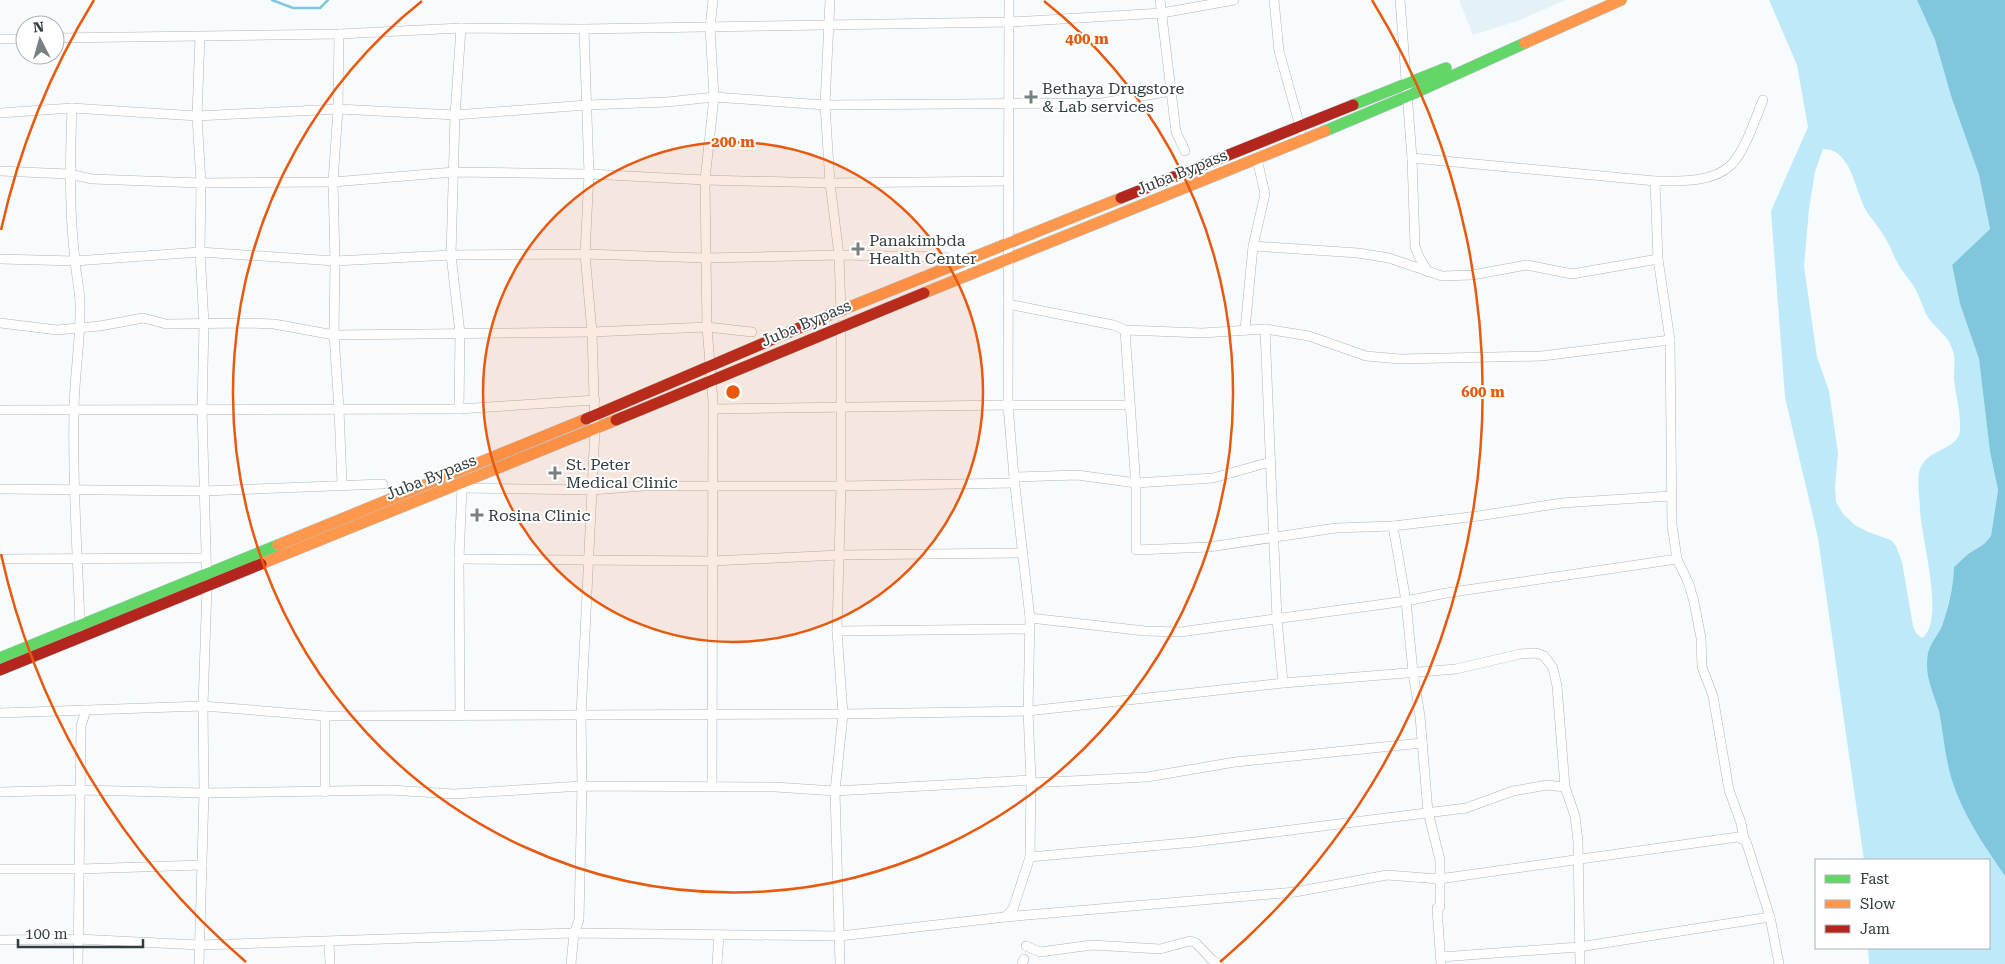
<svg xmlns="http://www.w3.org/2000/svg" width="2005" height="964" font-family="'Roboto Serif',serif">
  <rect width="100%" height="100%" fill="#f8fbfd"/>
  <!-- built -->
  <polygon fill="#e4f1f6" points="1459,0 1566,0 1517,21 1473,35"/>
  <!-- green -->
  <path fill="#bde9f8" fill-rule="evenodd" d="M1769,0H1917L1935,40L1951,96L1979,175L1990,229L1952,265L1960,304L1979,359L1990,452L1998,490L1991,536L1984,544L1968,554L1954,567V582L1942,627L1929,651L1937,706L1944,732L1948,765L1960,801L1989,853L2005,876V964H1869L1868,948H1989V860H1864L1818,538L1785,397L1771,211L1808,127L1797,65ZM1823,149C1853,149 1854,193 1869,215C1876,224 1883,233 1888,243C1892,250 1894,257 1898,264C1902,271 1908,278 1913,285C1918,293 1922,304 1925,312C1932,328 1951,334 1954,356C1955,363 1954,371 1954,378C1955,394 1963,420 1959,435C1953,451 1923,450 1919,473C1917,485 1920,499 1920,510C1921,537 1946,622 1922,638L1916,633L1913,626L1902,562L1896,546L1891,540L1868,532L1855,525L1843,514L1836,502L1835,487L1838,453L1829,391L1817,357L1804,266L1809,209L1815,172Z"/>
  <!-- water -->
  <path fill="#80c7dd" d="M1917,0H2005V876C1982,843 1956,804 1948,765C1944,747 1943,730 1939,712C1933,690 1924,677 1928,653C1930,644 1938,635 1942,626C1948,608 1954,586 1954,567L1968,554L1984,544L1991,536L1998,490L1990,452L1979,359L1960,304L1952,265L1990,229L1979,175L1951,96L1935,40Z"/>
  <g fill="none" stroke-linecap="round" stroke-linejoin="round">
    <!-- stream -->
    <polyline stroke="#80c7dd" stroke-width="2.5" points="272,0 293,8 320,8 328,0"/>
    <defs>
      <g id="street">
        <polyline points="830,0 825,105 830,183 839,255 841,312"/>
        <polyline points="1160,0 1176,132 1185,151"/>
        <polyline points="1274,0 1279,51 1301,130"/>
        <polyline points="1400,0 1412,158 1415,246 1419,257 1428,272"/>
        <polyline points="339,34 338,109 333,182 335,261 334,335 339,409 342,484"/>
        <polyline points="55,38 339,34 461,28 584,29 1010,22 1162,13 1234,0"/>
        <polyline points="0,39 25,39"/>
        <path d="M72,108C70,159 69,210 75,260C76,275 80,290 80,305C81,341 74,376 74,412C72,484 78,556 80,628"/>
        <polyline points="0,113 72,108 197,116 338,109 455,115 587,105 667,102 714,97 825,105 1102,103 1171,91"/>
        <path d="M1412,158L1655,181C1679,181 1711,183 1730,166C1745,152 1755,119 1763,100"/>
        <polyline points="0,171 69,174 92,179 201,183 333,182 454,172 589,174 705,180 830,183 1009,181"/>
        <polyline points="1655,181 1658,259 1670,340 1672,525 1677,559 1689,584 1694,602 1701,638 1702,667 1713,696 1729,790 1741,823 1744,839"/>
        <polyline points="1253,246 1358,253 1389,258 1442,276 1472,275 1527,265 1572,274 1658,259"/>
        <polyline points="0,259 75,261 200,252 335,261 451,255 585,254 706,258 839,255 945,257"/>
        <polyline points="1008,304 1113,325 1125,330 1202,333 1265,329 1309,336 1366,356 1400,359 1542,356 1670,340"/>
        <polyline points="0,323 57,330 100,326 143,318 166,324 247,323 274,324 334,335 592,332 707,327 752,332"/>
        <polyline points="1265,329 1277,619 1283,683"/>
        <polyline points="1125,330 1136,488 1136,550 1209,547 1336,528 1393,526 1478,516 1562,503 1670,496"/>
        <polyline points="1245,330 1253,246 1265,194 1257,159"/>
        <polyline points="459,409 460,333 451,255 455,115 461,28"/>
        <polyline points="714,409 1008,405 1130,405"/>
        <polyline points="0,410 459,409 595,400"/>
        <polyline points="1014,477 1077,475 1136,483 1213,478 1270,462"/>
        <polyline points="459,484 462,488 459,559 460,716"/>
        <polyline points="462,488 592,490 644,486 841,486 1015,483"/>
        <polyline points="0,489 204,491 383,484"/>
        <polyline points="1393,526 1406,601 1413,672 1420,716 1428,812 1440,860 1440,907 1437,908 1441,964"/>
        <polyline points="0,559 206,558"/>
        <polyline points="459,559 713,561 839,555 1023,553"/>
        <polyline points="1030,618 1145,631 1180,632 1406,601 1446,593 1677,559"/>
        <polyline points="837,631 1029,629"/>
        <polyline points="0,713 203,706 325,716 843,714 1028,711 1283,683 1456,669 1520,654 1536,653 1544,656 1553,668 1557,686 1565,787"/>
        <polyline points="325,716 325,792"/>
        <polyline points="1031,783 1147,777 1235,762 1422,743"/>
        <polyline points="712,787 713,401 707,327 705,180 714,97 710,27 713,0"/>
        <polyline points="0,792 80,790 204,793 390,790 454,794 582,786 775,787 835,791 1031,780"/>
        <polyline points="1030,857 1195,842 1466,808 1513,791 1547,785 1565,787 1575,816 1578,841 1580,964"/>
        <polyline points="0,869 80,869 202,865"/>
        <polyline points="1005,917 1295,892 1387,875 1439,879 1738,837 1746,841 1770,917 1779,964"/>
        <polyline points="0,940 78,939 199,945 574,933 840,936 1005,917 1013,909 1030,857 1031,780 1028,711 1030,618 1014,477 1008,405 1009,0"/>
        <polyline points="329,942 330,964"/>
        <polyline points="1026,946 1040,952 1092,945 1160,949 1190,941 1196,943 1212,960 1219,964"/>
        <polyline points="1441,957 1579,947 1770,917"/>
        <polyline points="78,964 81,726 86,710"/>
        <polyline points="199,964 204,793 203,706 207,586 202,410 204,324 200,252 201,183 197,116 200,37"/>
        <polyline points="571,964 574,933 579,920 582,786 581,715 595,429 592,332 585,254 589,174 584,29"/>
        <polyline points="717,964 719,935"/>
        <polyline points="840,964 835,791 843,714 837,631 841,486 841,325"/>
        <polyline points="1022,964 1024,959"/>
      </g>
      <g id="fast">
        <polyline points="1353,105 1446,68"/>
        <polyline points="1325,131 1408,96 1525,43"/>
        <polyline points="0,658 278,545"/>
      </g>
      <g id="slow">
        <polyline points="1525,43 1621,0"/>
        <polyline points="924,293 1325,131"/>
        <polyline points="827,316 1121,198"/>
        <polyline points="278,545 586,419"/>
        <polyline points="261,564 616,420"/>
      </g>
      <g id="jam">
        <polyline points="1121,198 1353,105"/>
        <polyline points="586,419 827,316"/>
        <polyline points="616,420 924,293"/>
        <polyline points="0,670 261,564"/>
      </g>
    </defs>
    <!-- street casing -->
    <use href="#street" stroke="#afb5b8" stroke-width="10"/>
    <!-- fast casing -->
    <use href="#fast" stroke="#b9c5ca" stroke-width="12"/>
    <!-- slow casing -->
    <use href="#slow" stroke="#b9c5ca" stroke-width="12"/>
    <!-- jam casing -->
    <use href="#jam" stroke="#b9c5ca" stroke-width="12"/>
    <!-- street -->
    <use href="#street" stroke="#fefeff" stroke-width="9"/>
    <!-- fast -->
    <use href="#fast" stroke="#63d668" stroke-width="11"/>
    <!-- slow -->
    <use href="#slow" stroke="#ff974d" stroke-width="11"/>
    <!-- jam -->
    <use href="#jam" stroke="#b3261e" stroke-width="11"/>
  </g>
  <!-- distance rings -->
  <circle cx="733" cy="392" r="250" fill="#e8590c" fill-opacity=".12"/>
  <g fill="none" stroke="#e8590c" stroke-width="2.5">
    <circle cx="733" cy="392" r="250"/>
    <path d="M1044 1A500 500 0 1 1 422 1"/>
    <path d="M246 962A750 750 0 0 1 1 554M1 230A750 750 0 0 1 94 0M1372 0A750 750 0 0 1 1220 962"/>
  </g>
  <!-- markers -->
  <g fill="#778083" stroke="#fff" stroke-width="2">
    <path d="M1028.5 89.5h5v5h5v5h-5v5h-5v-5h-5v-5h5z"/>
    <path d="M855.5 241.5h5v5h5v5h-5v5h-5v-5h-5v-5h5z"/>
    <path d="M552.5 465.5h5v5h5v5h-5v5h-5v-5h-5v-5h5z"/>
    <path d="M474.5 507.5h5v5h5v5h-5v5h-5v-5h-5v-5h5z"/>
  </g>
  <g text-anchor="middle" dominant-baseline="central" stroke-width="4" stroke-linejoin="round" paint-order="stroke">
    <!-- poi labels -->
    <g font-size="16" fill="#323d41" stroke="#fff" text-anchor="start">
      <text x="1042" y="88">Bethaya Drugstore<tspan x="1042" dy="18">&amp; Lab services</tspan></text>
      <text x="869" y="240">Panakimbda<tspan x="869" dy="18">Health Center</tspan></text>
      <text x="566" y="464">St. Peter<tspan x="566" dy="18">Medical Clinic</tspan></text>
      <text x="488" y="515">Rosina Clinic</text>
    </g>
    <!-- street labels -->
    <g font-size="16" fill="#323d41" stroke="#fff">
      <text transform="translate(1182 172) rotate(-22)">Juba Bypass</text>
      <text transform="translate(806 323) rotate(-23)">Juba Bypass</text>
      <text transform="translate(431 477) rotate(-22)">Juba Bypass</text>
    </g>
  </g>
  <circle cx="733" cy="392" r="8" fill="#e8590c" stroke="#fff" stroke-width="2.5"/>
  <g font-size="15" text-anchor="middle" font-weight="bold" fill="#e8590c" stroke="#fff" stroke-width="4" stroke-linejoin="round" paint-order="stroke">
    <text x="1087" y="44">400 m</text>
    <text x="733" y="147">200 m</text>
    <text x="1483" y="397">600 m</text>
  </g>
  <!-- legend -->
  <rect x="1815" y="859" width="175" height="90" fill="#ffffff" stroke="#adb1b3"/>
  <rect x="1825" y="875" width="25" height="8" fill="#63d668" stroke="#adb1b3"/>
  <text x="1860" y="884" font-size="15" fill="#323d41">Fast</text>
  <rect x="1825" y="900" width="25" height="8" fill="#ff974d" stroke="#adb1b3"/>
  <text x="1860" y="909" font-size="15" fill="#323d41">Slow</text>
  <rect x="1825" y="925" width="25" height="8" fill="#b3261e" stroke="#adb1b3"/>
  <text x="1860" y="934" font-size="15" fill="#323d41">Jam</text>
  <!-- north arrow -->
  <g transform="translate(40 40) rotate(354)"><circle r="24" fill="#ffffff" stroke="#adb1b3"/>
  <path d="M0-4L9 19L0 12L-9 19Z" fill="#778083"/>
  <text y="-8" font-size="14" font-weight="bold" text-anchor="middle" fill="#323d41">N</text>
  </g>
  <!-- scale -->
  <path d="M18 939v8h125v-8" fill="none" stroke="#323d41" stroke-width="2.5"/>
  <text x="25" y="939" font-size="15" fill="#323d41" stroke="#ffffff" stroke-width="4" paint-order="stroke">100 m</text>
</svg>
